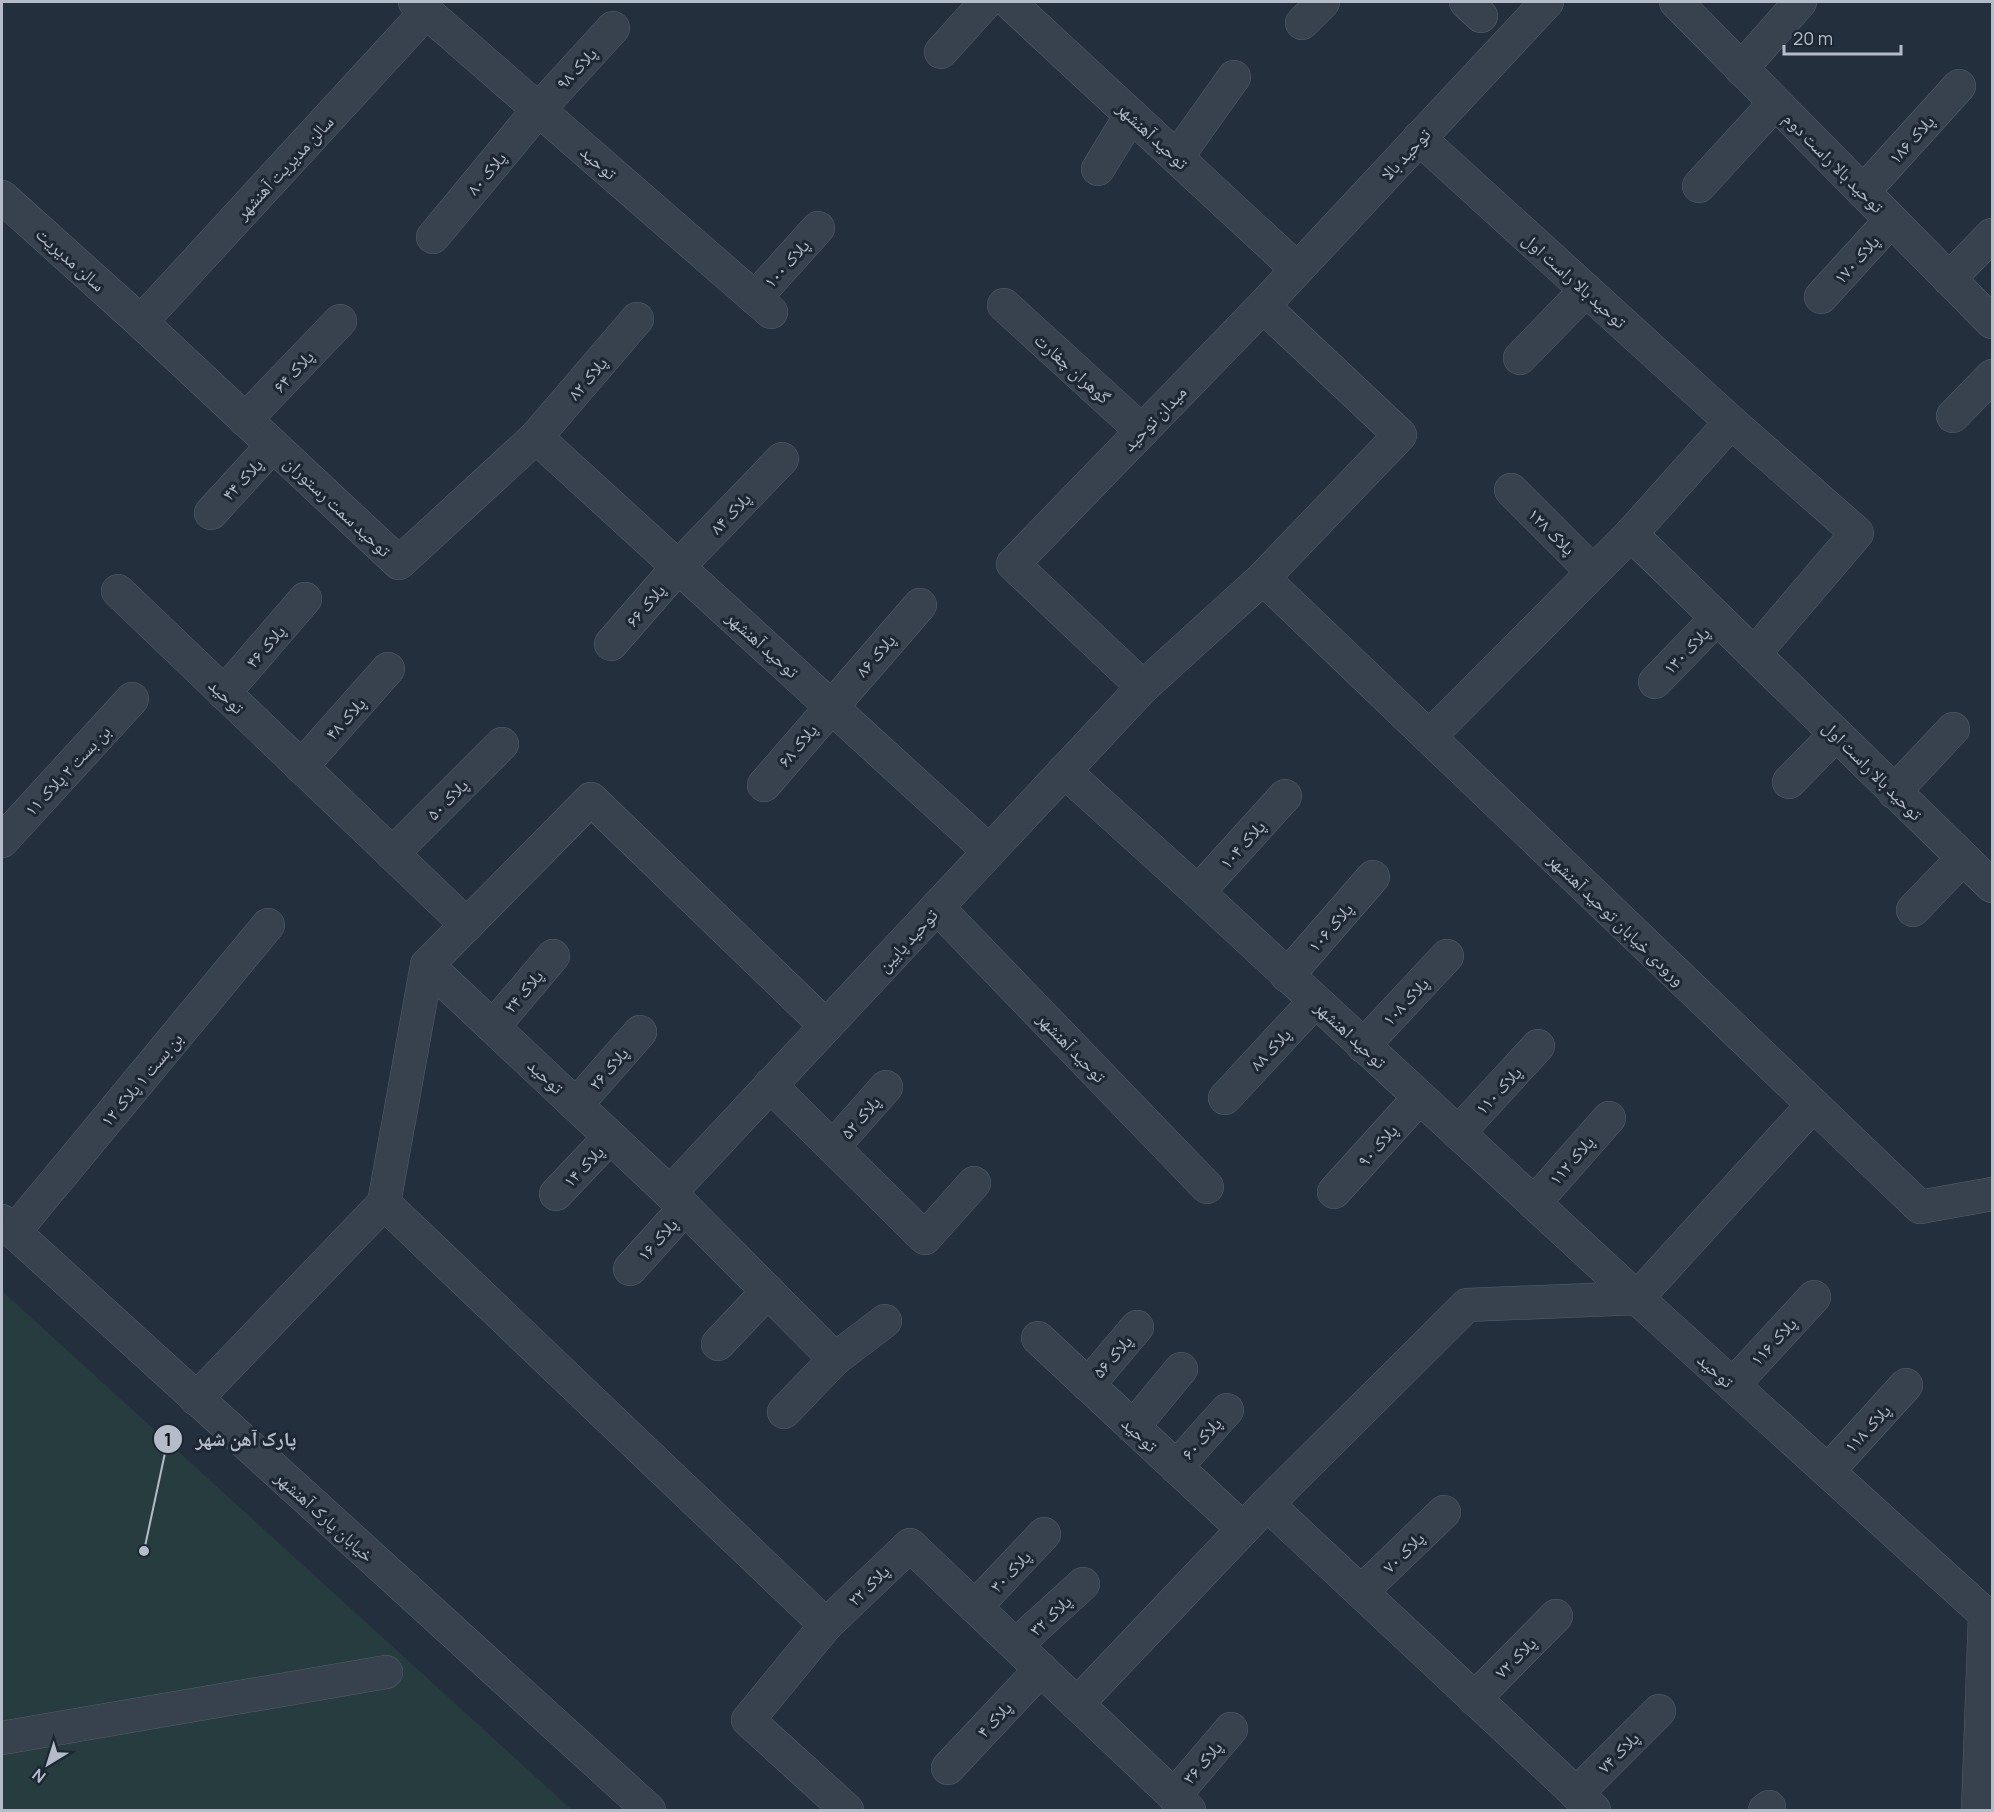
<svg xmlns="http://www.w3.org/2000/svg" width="1994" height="1812" font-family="Manrope,'Noto Naskh Arabic',sans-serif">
  <rect width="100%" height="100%" fill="#242f3e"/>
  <!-- green -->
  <polygon fill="#263c3f" points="2,1291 572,1810 2,1810"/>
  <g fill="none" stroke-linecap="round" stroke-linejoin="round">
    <defs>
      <g id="minor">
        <polyline points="415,2 771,312"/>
        <polyline points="1009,2 1297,269"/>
        <polyline points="1466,2 1481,16"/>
        <polyline points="1676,2 1992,322"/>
        <polyline points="1302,23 1323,2"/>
        <polyline points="941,52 986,2"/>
        <polyline points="1741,69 1800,2"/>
        <polyline points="1419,138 1731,422 1631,534"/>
        <polyline points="1177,157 1234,77"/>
        <polyline points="1098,169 1131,115"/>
        <polyline points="1699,186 1775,103"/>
        <polyline points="1863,192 1959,86"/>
        <polyline points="2,197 141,322 399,563 536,437 637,319"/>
        <polyline points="433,237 539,109 613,28"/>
        <polyline points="1949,279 1992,235"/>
        <polyline points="1821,297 1891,220"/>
        <polyline points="755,298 818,228"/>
        <polyline points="1004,305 1142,431"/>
        <polygon points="1263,306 1400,435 1263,578 1143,687 1013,564"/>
        <polyline points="1263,306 1547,2"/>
        <polyline points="141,322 427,11"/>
        <polyline points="1520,358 1586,290"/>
        <polyline points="1953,416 1992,376"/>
        <polyline points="245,420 340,321"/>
        <polyline points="1731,422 1857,533 1754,654"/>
        <polyline points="536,437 989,851"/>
        <polyline points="1511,490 1593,572"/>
        <polyline points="211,513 273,445"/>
        <polyline points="1263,578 1920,1207 1992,1194"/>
        <polyline points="118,591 467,925"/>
        <polyline points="611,644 678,567 782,459"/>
        <polyline points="1655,682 1717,618"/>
        <polyline points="224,693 305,599"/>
        <polyline points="1429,737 1631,534 1992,886"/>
        <polyline points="301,767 388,669"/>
        <polyline points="1064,771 1198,892 1637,1298 1812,1106"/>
        <polyline points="1789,782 1836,734"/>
        <polyline points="764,785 920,605"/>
        <polyline points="1894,792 1953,729"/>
        <polyline points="2,841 132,699"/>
        <polyline points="392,854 502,744"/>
        <polyline points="1198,892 1285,796"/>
        <polyline points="937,907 1207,1187"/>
        <polyline points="1913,910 1963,858"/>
        <polyline points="427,965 591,799 826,1026"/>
        <polyline points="1287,976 1373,877"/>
        <polyline points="493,1027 553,956"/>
        <polyline points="1363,1046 1447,956"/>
        <polyline points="770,1085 925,1238 974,1183"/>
        <polyline points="1225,1098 1315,1001"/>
        <polyline points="576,1105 640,1032"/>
        <polyline points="1458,1133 1538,1046"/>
        <polyline points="833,1147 886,1087"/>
        <polyline points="1334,1192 1419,1098"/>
        <polyline points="670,1193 1143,687"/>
        <polyline points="556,1194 610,1137"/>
        <polyline points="384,1203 427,965 670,1193 835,1359"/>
        <polyline points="1534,1203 1609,1118"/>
        <polyline points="2,1221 649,1810"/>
        <polyline points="14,1232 268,925"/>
        <polyline points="630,1269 685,1208"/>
        <polyline points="1038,1338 1243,1529"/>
        <polyline points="718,1344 768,1291"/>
        <polyline points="1088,1385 1137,1327"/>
        <polyline points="1733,1385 1814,1297"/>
        <polyline points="196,1399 384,1203 826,1625"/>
        <polyline points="784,1412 835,1359 885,1321"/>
        <polyline points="1133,1427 1181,1369"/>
        <polyline points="1176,1467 1227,1410"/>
        <polyline points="1828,1471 1906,1385"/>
        <polyline points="1267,1504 1467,1305 1637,1298 1985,1614 1978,1810"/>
        <polyline points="1361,1592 1444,1512"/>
        <polyline points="975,1607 1044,1534"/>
        <polyline points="1016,1645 1083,1584"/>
        <polyline points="1474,1699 1556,1616"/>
        <polyline points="1077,1704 1267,1504 1594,1810"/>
        <polyline points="2,1738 386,1672"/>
        <polyline points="948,1768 1041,1669"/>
        <polyline points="1576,1794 1659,1711"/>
        <polyline points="1174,1796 1231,1729"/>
        <polyline points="847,1810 748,1720 826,1625 910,1545 1189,1810"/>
        <polyline points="1765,1810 1769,1807"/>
      </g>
    </defs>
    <!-- minor casing -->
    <use href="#minor" stroke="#565f6c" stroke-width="34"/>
    <!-- minor -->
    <use href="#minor" stroke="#38414e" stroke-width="33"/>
  </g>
  <g text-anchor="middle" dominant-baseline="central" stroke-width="6" stroke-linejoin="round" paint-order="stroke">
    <!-- street labels -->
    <g font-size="18" fill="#b4bcc9" stroke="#1d2633">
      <text transform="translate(576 68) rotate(-47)">پلاک ۹۸</text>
      <text transform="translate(1153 135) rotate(43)">توحید آهنشهر</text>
      <text transform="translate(1911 139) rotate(-48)">پلاک ۱۸۶</text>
      <text transform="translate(1405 154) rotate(-47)">توحید بالا</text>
      <text transform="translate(599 162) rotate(41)">توحید</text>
      <text transform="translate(1834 162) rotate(45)">توحید بالا راست دوم</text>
      <text transform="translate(284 167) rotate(-47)">سالن مدیریت آهنشهر</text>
      <text transform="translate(486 173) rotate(-50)">پلاک ۸۰</text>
      <text transform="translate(71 259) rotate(42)">سالن مدیریت</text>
      <text transform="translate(1856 259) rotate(-48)">پلاک ۱۷۰</text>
      <text transform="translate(786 263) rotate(-48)">پلاک ۱۰۰</text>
      <text transform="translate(1575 280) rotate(42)">توحید بالا راست اول</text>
      <text transform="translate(1073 368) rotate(42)">گوهران چغارت</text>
      <text transform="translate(293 371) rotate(-47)">پلاک ۶۴</text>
      <text transform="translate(587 378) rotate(-50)">پلاک ۸۲</text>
      <text transform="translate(1154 418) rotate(-46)">میدان توحید</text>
      <text transform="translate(242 479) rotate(-47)">پلاک ۴۴</text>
      <text transform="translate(338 506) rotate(43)">توحید سمت رستوران</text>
      <text transform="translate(730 513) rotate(-46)">پلاک ۸۴</text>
      <text transform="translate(1552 531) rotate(45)">پلاک ۱۲۸</text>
      <text transform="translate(645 605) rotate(-49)">پلاک ۶۶</text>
      <text transform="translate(763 644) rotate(42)">توحید آهنشهر</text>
      <text transform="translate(265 646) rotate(-49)">پلاک ۴۶</text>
      <text transform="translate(1686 650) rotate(-46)">پلاک ۱۳۰</text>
      <text transform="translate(875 655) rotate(-49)">پلاک ۸۶</text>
      <text transform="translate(227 696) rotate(44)">توحید</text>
      <text transform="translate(345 718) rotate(-48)">پلاک ۴۸</text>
      <text transform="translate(797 745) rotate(-50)">پلاک ۶۸</text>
      <text transform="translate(67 770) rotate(-47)">بن بست ۲ پلاک ۱۱</text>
      <text transform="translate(1873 770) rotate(45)">توحید بالا راست اول</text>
      <text transform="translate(447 799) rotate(-45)">پلاک ۵۰</text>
      <text transform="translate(1242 844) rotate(-48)">پلاک ۱۰۴</text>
      <text transform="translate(1617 919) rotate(44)">ورودی خیابان توحید آهنشهر</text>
      <text transform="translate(1330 927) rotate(-49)">پلاک ۱۰۶</text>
      <text transform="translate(907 940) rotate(-47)">توحید پایین</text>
      <text transform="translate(523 991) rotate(-50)">پلاک ۲۴</text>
      <text transform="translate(1405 1001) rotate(-47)">پلاک ۱۰۸</text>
      <text transform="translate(1351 1034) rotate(43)">توحید اهنشهر</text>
      <text transform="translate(1072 1047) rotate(46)">توحید آهنشهر</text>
      <text transform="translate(1270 1049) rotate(-47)">پلاک ۸۸</text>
      <text transform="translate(608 1068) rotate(-49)">پلاک ۲۶</text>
      <text transform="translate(546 1076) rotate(43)">توحید</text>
      <text transform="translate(141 1079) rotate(-50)">بن بست ۱ پلاک ۱۲</text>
      <text transform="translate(1498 1090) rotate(-47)">پلاک ۱۱۰</text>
      <text transform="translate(860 1117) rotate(-49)">پلاک ۵۲</text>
      <text transform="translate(1377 1145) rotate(-48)">پلاک ۹۰</text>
      <text transform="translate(1571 1160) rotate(-49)">پلاک ۱۱۲</text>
      <text transform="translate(583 1166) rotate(-46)">پلاک ۱۴</text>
      <text transform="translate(657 1239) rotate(-48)">پلاک ۱۶</text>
      <text transform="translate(1773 1341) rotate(-47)">پلاک ۱۱۶</text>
      <text transform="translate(1112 1356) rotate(-49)">پلاک ۵۶</text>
      <text transform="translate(1716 1370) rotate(42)">توحید</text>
      <text transform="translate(1867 1428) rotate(-47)">پلاک ۱۱۸</text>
      <text transform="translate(1140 1434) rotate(43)">توحید</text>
      <text transform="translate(1201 1438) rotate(-48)">پلاک ۶۰</text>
      <text transform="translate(325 1516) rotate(42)">خیابان پارک آهنشهر</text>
      <text transform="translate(1403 1552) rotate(-44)">پلاک ۷۰</text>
      <text transform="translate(1010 1571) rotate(-46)">پلاک ۳۰</text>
      <text transform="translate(868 1585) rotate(-44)">پلاک ۲۲</text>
      <text transform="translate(1050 1615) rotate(-43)">پلاک ۳۲</text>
      <text transform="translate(1515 1657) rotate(-45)">پلاک ۷۲</text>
      <text transform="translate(994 1719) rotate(-47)">پلاک ۴</text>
      <text transform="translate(1618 1752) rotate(-45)">پلاک ۷۴</text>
      <text transform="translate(1202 1762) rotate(-49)">پلاک ۳۶</text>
    </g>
  </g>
  <!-- callouts -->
  <path fill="none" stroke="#b4bcc9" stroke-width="2" d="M144 1551L168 1439"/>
  <g fill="#b4bcc9" stroke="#1d2633" stroke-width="2">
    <circle cx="144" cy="1551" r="6"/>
    <circle cx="168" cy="1439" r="15"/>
  </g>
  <g font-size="18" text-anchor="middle" font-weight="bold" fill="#111">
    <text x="168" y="1446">1</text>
  </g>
  <g font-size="20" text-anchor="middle" font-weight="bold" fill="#b4bcc9" stroke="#1d2633" stroke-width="6" stroke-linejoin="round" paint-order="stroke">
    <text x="246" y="1446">پارک آهن شهر</text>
  </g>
  <!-- border -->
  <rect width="1994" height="1812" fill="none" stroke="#b4bcc9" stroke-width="6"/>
  <!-- north arrow -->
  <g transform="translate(48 1764) rotate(218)" stroke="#1d2633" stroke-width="4.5" paint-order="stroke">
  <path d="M0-4.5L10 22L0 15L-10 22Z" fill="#b4bcc9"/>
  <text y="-9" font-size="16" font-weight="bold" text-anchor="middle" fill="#b4bcc9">N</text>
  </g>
  <!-- scale -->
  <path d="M1784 45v9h117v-9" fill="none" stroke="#b4bcc9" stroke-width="3"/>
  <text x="1793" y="45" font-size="18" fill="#b4bcc9" stroke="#1d2633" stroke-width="4.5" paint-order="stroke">20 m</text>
</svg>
